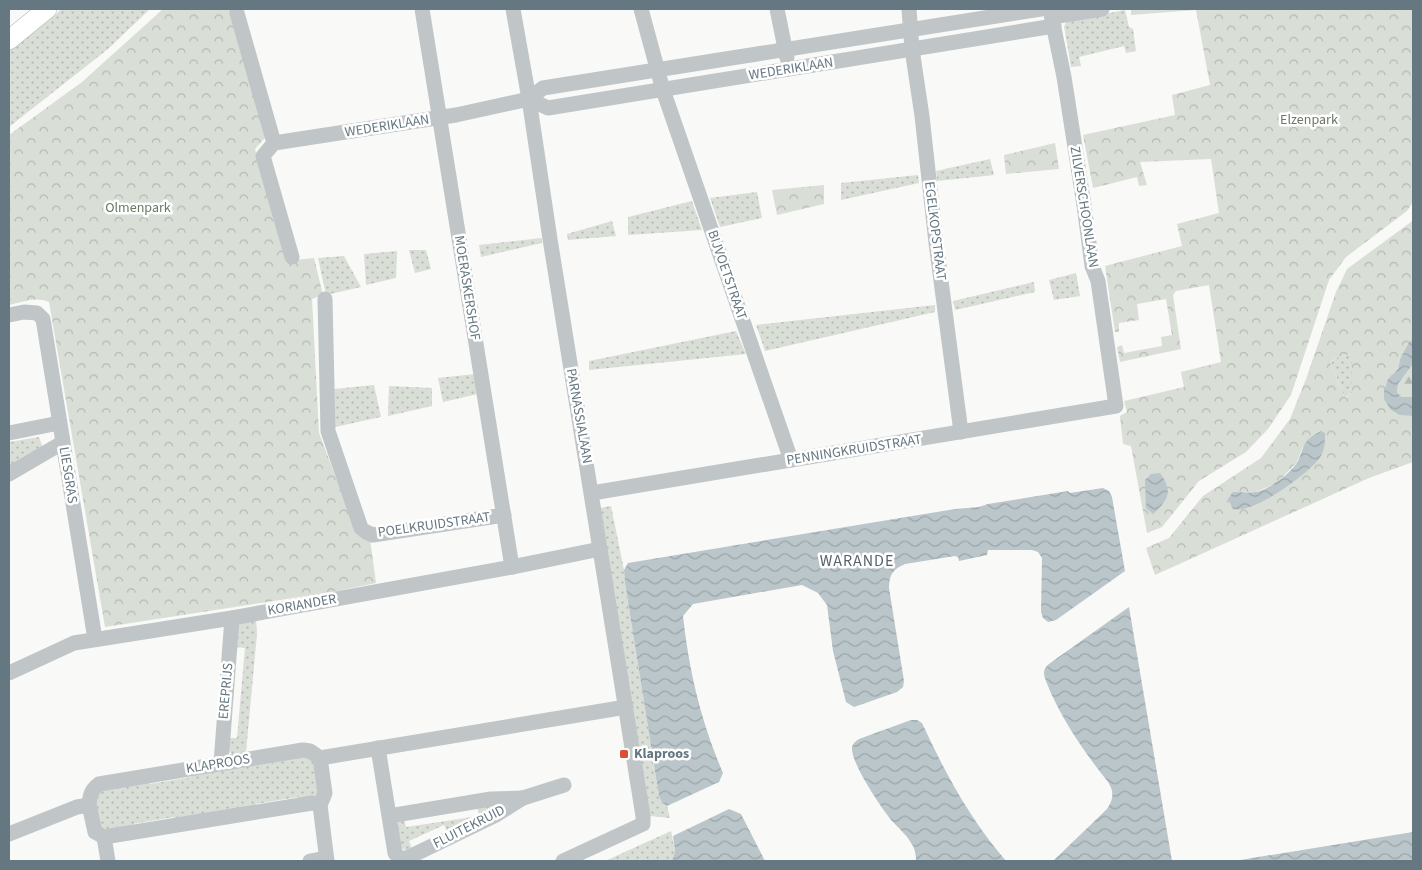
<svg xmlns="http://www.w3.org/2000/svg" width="1422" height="870" font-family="'Source Sans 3',sans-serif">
  <defs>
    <pattern id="grass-dots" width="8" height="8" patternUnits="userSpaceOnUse" patternTransform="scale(1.25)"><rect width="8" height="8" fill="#d9ded6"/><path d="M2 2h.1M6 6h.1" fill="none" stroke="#b4b9b3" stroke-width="1.8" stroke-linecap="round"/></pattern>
    <pattern id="forest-firs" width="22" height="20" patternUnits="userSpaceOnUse" patternTransform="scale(1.25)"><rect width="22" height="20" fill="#d9ded6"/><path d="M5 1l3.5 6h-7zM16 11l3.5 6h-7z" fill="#b4b9b3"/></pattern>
    <pattern id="park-crowns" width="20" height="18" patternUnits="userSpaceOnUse" patternTransform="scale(1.25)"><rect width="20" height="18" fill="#d9ded6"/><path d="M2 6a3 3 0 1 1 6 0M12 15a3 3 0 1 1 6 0" fill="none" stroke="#b4b9b3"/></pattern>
    <pattern id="water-waves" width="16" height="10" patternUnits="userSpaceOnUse" patternTransform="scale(1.25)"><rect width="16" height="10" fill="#bac6ca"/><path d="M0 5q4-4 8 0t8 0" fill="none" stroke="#9ba6a9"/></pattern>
  </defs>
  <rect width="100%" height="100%" fill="#f9f9f7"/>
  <!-- grass -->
  <g fill="url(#grass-dots)">
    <polygon points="62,9 150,9 108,49 9,127 9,50"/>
    <polygon points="1125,10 1129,27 1133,29 1136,51 1126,53 1124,46 1079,57 1081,66 1071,67 1064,26 1067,21"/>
    <polygon points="990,159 994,175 937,181 936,171"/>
    <polygon points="918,175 919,183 841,200 841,183"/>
    <polygon points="757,192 762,218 720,227 710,198"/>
    <polygon points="692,201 702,230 628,235 628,217"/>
    <polygon points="612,221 616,236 568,240 567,234"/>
    <polygon points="542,238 542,243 481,257 479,245"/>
    <polygon points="409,250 426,250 431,269 415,273"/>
    <polygon points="397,251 396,278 366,285 364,254"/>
    <polygon points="344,256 361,287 326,295 318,258"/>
    <polygon points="1076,273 1080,296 1054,300 1049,280"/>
    <polygon points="1034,282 1035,292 955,310 953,301"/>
    <polygon points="935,305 935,312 765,351 756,325"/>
    <polygon points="736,331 746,354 589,370 589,361"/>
    <path d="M1352,354V393L1345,398C1340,387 1337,375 1330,364L1335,358Z"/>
    <polygon points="475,374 478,394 443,402 438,378"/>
    <polygon points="374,385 381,417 335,427 334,389"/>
    <polygon points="389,386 432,388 432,406 388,416"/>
    <polygon points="39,437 43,448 9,467 9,442"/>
    <polygon points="611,506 624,570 625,583 659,796 662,803 667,806 670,818 650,816 600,508"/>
    <polygon points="256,619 257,634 246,752 232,754 228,750 227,738 237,738 245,648 235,647 238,625 242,621"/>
    <path d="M304,754L313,759C315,768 323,792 315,797C310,800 304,800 299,801L298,797L256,804L257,808L175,821L174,817L133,824L134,828L102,830L94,802L100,789L149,780L150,784L191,777V773Z"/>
    <polygon points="495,805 496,807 448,833 444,825 409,841 412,849 407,851 401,848 397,825 399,821 404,819 406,827 479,816 477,807"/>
    <polygon points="671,831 675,851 672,861 605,861"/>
  </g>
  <!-- forest -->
  <polygon fill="url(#forest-firs)" points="1413,364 1413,397 1402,397 1397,393 1398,384"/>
  <!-- park -->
  <g fill="url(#park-crowns)" fill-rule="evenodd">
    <path d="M163,9H238L265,138L255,149L286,261L314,258L323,295L312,299L319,433L356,530C360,536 362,540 370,539L376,583L332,592L105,627L49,302C36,296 22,302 9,305V135L82,82Z"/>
    <polygon points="1131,9 1413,9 1413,202 1407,211 1346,257 1329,280 1291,395 1268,429 1246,452 1199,481 1162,527 1147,533 1131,446 1123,444 1120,416 1127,412 1124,401 1184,387 1181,372 1221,362 1209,285 1176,291 1173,295 1181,349 1120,362 1117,347 1122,345 1124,353 1162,346 1161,337 1172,335 1166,299 1137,304 1139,320 1119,323 1119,332 1115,332 1105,266 1182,246 1177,224 1219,213 1211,159 1140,162 1147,185 1139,186 1137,177 1093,188 1083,135 1175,115 1172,95 1210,85 1196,10 1131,15"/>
    <polygon points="1055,143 1059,169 1006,174 1004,155"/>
    <polygon points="824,185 824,204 777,215 772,190"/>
    <path d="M1413,218V339L1409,342L1400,359L1398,369L1388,379L1391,410L1399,415L1413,416V462L1369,478L1155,575L1146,548L1169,538L1203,496L1261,458L1290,419L1306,379L1336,292L1347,269L1411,222ZM1352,354V393L1346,398C1339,387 1337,375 1330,363L1335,358ZM1303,446L1302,473L1288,486L1228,499L1242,492H1256L1278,482L1297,462Z"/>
  </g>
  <!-- water -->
  <g fill="url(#water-waves)">
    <polygon points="1413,339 1413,364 1398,384 1397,393 1402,397 1413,397 1413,416 1399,415 1391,410 1384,399 1384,391 1388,379 1398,369 1400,359 1409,342"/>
    <path d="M1321,431L1325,433C1325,443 1325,450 1319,459C1306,475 1254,514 1233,509L1228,499L1233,492C1241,492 1250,493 1257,492C1271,488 1291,473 1298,461C1305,445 1303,440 1321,431Z"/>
    <path d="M1160,473C1173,491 1169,499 1153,514L1146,508L1145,480L1151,474Z"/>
    <path d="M1103,488L1109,491L1112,497L1125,571L1056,620L1048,622L1043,618L1041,612L1042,558L1038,552L1032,550H988L987,555L959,561L958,557L955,556L905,564C893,569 889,575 889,588L904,681L903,687L897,692L854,707L846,702L833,651L827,605L818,593L802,585L693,604L683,616C689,671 701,722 723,773L719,782L667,806L662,803L659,796L625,583L624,570L628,563L955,509L979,507L988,504L1068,491L1070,493Z"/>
    <path d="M1129,607L1172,861H1053L1107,809C1114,799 1114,791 1108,782C1085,753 1065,724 1050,691C1048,685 1044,678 1044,673C1044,667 1049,664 1053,661Z"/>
    <path d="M911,720H917L922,723C945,773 970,819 1006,861H916C916,855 915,848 911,843C907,835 899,829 893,822C883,811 850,762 852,747C853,743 856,741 859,739Z"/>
    <polygon points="729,809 741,814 765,861 672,861 675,851 673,836"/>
    <polygon points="1413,832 1413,861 1234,861"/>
  </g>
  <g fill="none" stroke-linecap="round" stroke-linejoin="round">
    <defs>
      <polyline id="major" points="9,40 47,9"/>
    </defs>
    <!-- major casing -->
    <use href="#major" stroke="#b4babd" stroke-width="20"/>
    <!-- minor -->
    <g stroke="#c0c5c8" stroke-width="15">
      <polyline points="422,9 512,567"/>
      <polyline points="513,9 529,99 550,239 643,816 643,824 563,861"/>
      <polyline points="641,9 663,90 791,460"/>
      <polyline points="777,9 787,58"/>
      <polyline points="909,9 912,49 922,116 936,243 961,432"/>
      <polyline points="237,13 274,143 263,156 292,257"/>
      <polyline points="1052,17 1102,9"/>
      <polyline points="529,99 548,108 1054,26"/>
      <polyline points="274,143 456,115 529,99 543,88 1041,9"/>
      <polyline points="325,299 328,431 361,528 366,532 373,535 504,515"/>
      <polyline points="9,315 24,312 37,313 43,319 95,639"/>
      <polyline points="9,433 59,423"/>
      <polyline points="9,474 62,443"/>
      <polyline points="592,493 1116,406 1098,281 1092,266 1084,205 1064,77 1050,9"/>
      <polyline points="9,673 74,643 232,618 512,567 600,549"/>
      <polyline points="378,748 395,853 399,858 407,858 496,815 523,798 491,799 389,816"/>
      <polyline points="320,758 325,793 320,805 327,861"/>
      <polyline points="221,763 232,618"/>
      <polyline points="523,798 564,785"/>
      <polyline points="89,805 95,832 104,837 312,803 320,805"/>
      <path d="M9,834L77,807L89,805C90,795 91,790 99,784L303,750L310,751L320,758L626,707"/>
      <polyline points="104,837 108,861"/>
      <polyline points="310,861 326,858"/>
    </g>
    <!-- major -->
    <use href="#major" stroke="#fff" stroke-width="19"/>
  </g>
  <!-- markers -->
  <rect fill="#db4f34" stroke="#fff" stroke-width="2" x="619" y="749" width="10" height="10" rx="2.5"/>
  <g text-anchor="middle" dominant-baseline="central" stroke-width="5" stroke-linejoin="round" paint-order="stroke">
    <!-- street labels -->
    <g font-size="14" fill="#657780" stroke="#fff">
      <text transform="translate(791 69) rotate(-9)">WEDERIKLAAN</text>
      <text transform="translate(387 126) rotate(-9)">WEDERIKLAAN</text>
      <text transform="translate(1084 207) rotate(81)">ZILVERSCHOONLAAN</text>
      <text transform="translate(935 231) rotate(83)">EGELKOPSTRAAT</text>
      <text transform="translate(727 275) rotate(71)">BIJVOETSTRAAT</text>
      <text transform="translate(467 288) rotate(81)">MOERASKERSHOF</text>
      <text transform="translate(579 416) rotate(80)">PARNASSIALAAN</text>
      <text transform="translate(854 450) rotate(-9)">PENNINGKRUIDSTRAAT</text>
      <text transform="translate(68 475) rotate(81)">LIESGRAS</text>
      <text transform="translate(434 525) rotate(-8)">POELKRUIDSTRAAT</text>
      <text transform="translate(302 605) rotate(-10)">KORIANDER</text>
      <text transform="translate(226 691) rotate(-85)">EREPRIJS</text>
      <text transform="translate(218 764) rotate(-9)">KLAPROOS</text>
      <text transform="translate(469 827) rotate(-27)">FLUITEKRUID</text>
    </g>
    <!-- park labels -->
    <g font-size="14" fill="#697964" stroke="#fff">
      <text x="1309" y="120">Elzenpark</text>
      <text x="138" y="208">Olmenpark</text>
    </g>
    <!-- poi labels -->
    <g font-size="14" font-weight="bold" fill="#657780" stroke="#fff" text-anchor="start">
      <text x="634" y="754">Klaproos</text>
    </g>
    <!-- quarter labels -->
    <g font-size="16" letter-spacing="1" fill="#57646c" stroke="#fff">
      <text x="857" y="561">WARANDE</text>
    </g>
  </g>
  <!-- border -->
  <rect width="1422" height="870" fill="none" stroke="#657780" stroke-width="20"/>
</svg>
